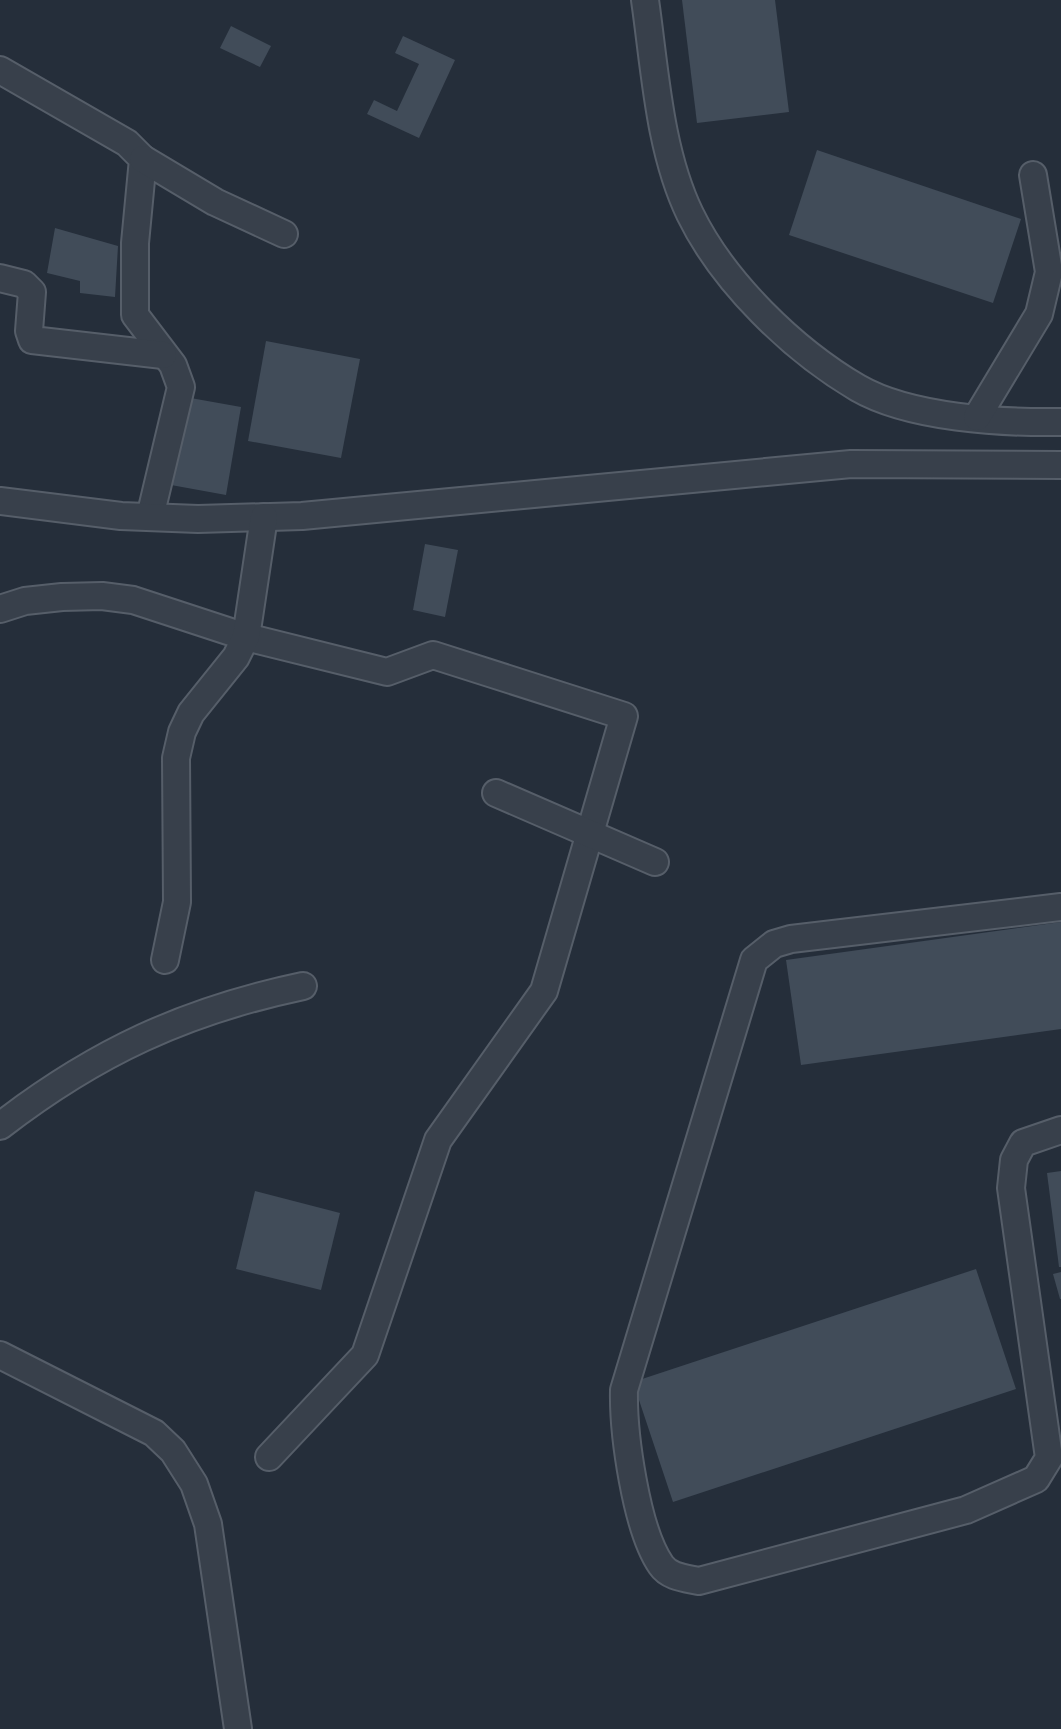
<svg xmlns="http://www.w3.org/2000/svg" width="1061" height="1729" font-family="Jost,sans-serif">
  <rect width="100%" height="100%" fill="#252e3a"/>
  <!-- building -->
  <g fill="#414c59">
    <polygon points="682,0 775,0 789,112 697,123"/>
    <polygon points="231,26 271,46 260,67 220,48"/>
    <polygon points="403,36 455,60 419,138 367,114 374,100 397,111 419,64 395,53"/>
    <polygon points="817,150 1021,219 993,303 789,235"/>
    <polygon points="55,228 118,246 115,297 80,293 80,281 47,273"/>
    <polygon points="266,341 360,359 341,458 248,441"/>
    <polygon points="185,397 241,407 226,495 171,485"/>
    <polygon points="425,544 458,550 445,617 413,610"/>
    <polygon points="1061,922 1061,1029 801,1065 786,960"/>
    <polygon points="1061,1171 1061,1267 1059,1267 1047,1173"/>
    <polygon points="255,1191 340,1213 321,1290 236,1269"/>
    <polygon points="976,1269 1016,1389 673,1502 633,1382"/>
    <polygon points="1061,1272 1061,1299 1060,1299 1053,1274"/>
  </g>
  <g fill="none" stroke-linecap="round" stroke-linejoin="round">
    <defs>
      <g id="minor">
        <path d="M645,0C655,69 659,150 690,214C723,282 793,350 858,388C910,418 1002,423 1061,422"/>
        <polyline points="0,70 127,143 143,159 135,243 135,315 173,365 181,387 150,517"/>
        <polyline points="143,159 215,202 284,234"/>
        <polyline points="0,278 24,284 32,292 29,331 32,340 163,355"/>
        <polyline points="977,417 1039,314 1049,272 1033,175"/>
        <polyline points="0,501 121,516 198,519 302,516 851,464 1061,465"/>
        <polyline points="0,609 25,601 62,597 102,596 133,600 246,637 387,672 433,655 624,716 544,991 438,1140 365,1355 269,1457"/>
        <polyline points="496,793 655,862"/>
        <path d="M1061,907L791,939L774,944L754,960L624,1390C623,1433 636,1529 661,1565C669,1577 685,1578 699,1581L966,1510L1036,1479L1049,1458L1011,1188L1014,1160L1023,1143L1061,1130"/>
        <polyline points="165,960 177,902 176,758 182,732 191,713 236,657 246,637 264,517"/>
        <path d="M0,1126C96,1052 185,1011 303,986"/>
        <polyline points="0,1355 154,1433 173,1451 194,1484 208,1524 238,1729"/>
      </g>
    </defs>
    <!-- minor casing -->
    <use href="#minor" stroke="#565e69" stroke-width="30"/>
    <!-- minor -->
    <use href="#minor" stroke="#38404b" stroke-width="26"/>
  </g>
</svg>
